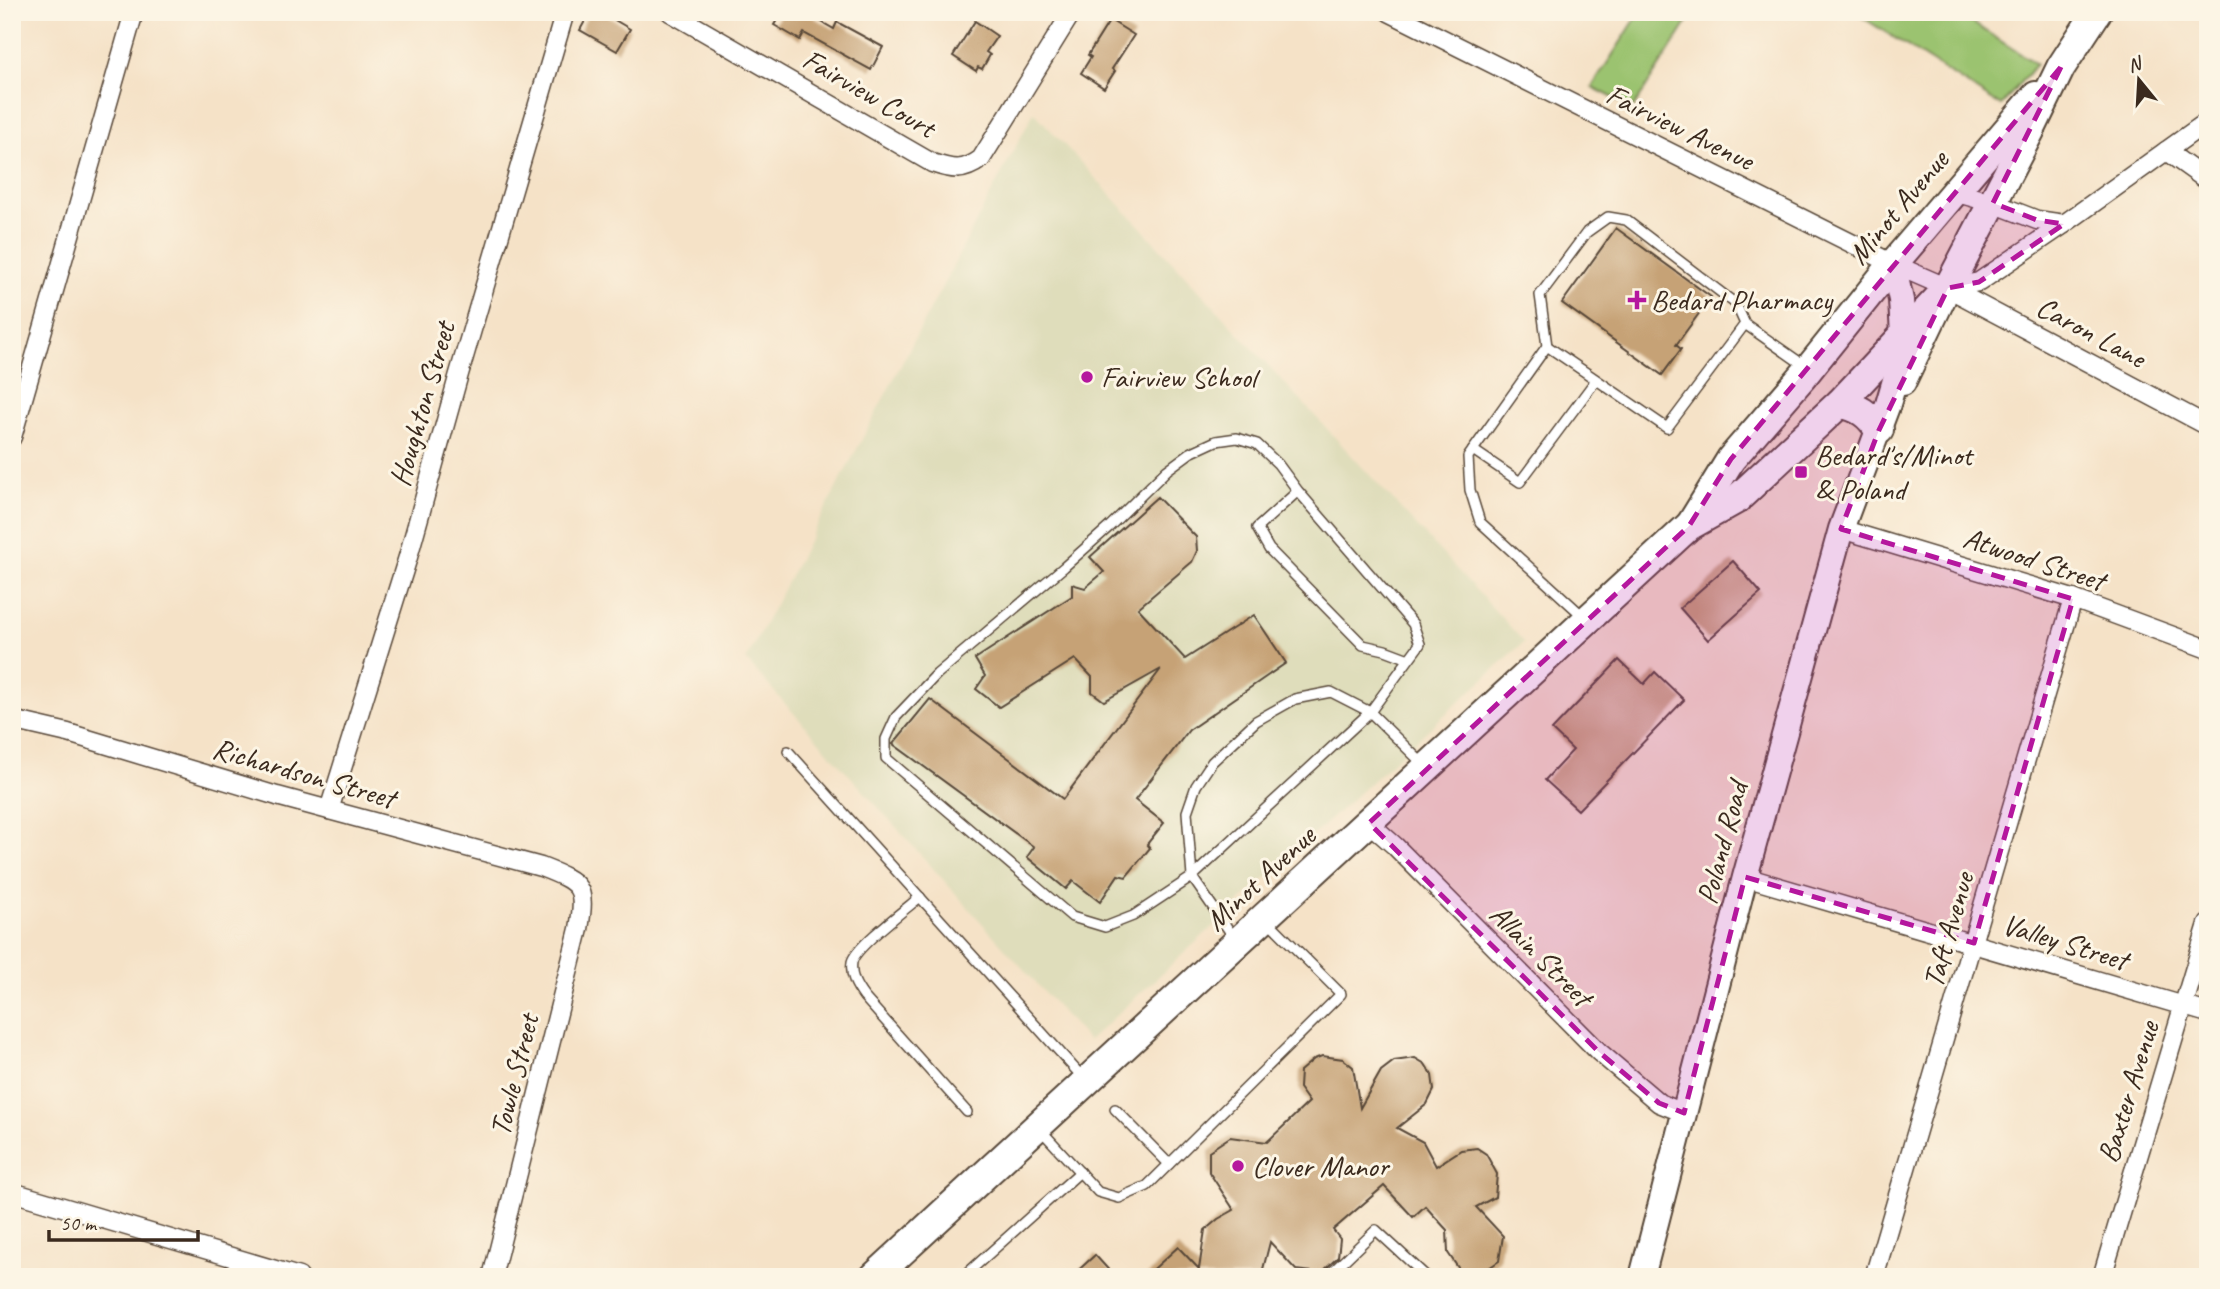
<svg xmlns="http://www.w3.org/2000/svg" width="2220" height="1289" font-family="Caveat,sans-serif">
  <rect width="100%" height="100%" fill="#fcf5e5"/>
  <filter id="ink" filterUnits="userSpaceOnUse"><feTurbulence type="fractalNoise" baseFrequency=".0143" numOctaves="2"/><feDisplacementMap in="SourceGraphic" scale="14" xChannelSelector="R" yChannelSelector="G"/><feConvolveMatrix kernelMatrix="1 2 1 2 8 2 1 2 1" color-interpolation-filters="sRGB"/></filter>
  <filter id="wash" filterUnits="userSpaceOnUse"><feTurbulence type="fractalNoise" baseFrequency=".00686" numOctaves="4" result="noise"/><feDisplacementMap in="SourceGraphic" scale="28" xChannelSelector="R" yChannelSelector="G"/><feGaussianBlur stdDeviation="1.57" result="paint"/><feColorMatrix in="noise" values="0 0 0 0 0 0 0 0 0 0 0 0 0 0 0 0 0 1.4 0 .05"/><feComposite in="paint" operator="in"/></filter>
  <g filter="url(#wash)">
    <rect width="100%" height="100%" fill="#f5e2c7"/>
    <!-- built -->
    <polygon fill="#dfddbb" points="1034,112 1524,642 1088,1041 746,660"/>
    <!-- green -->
    <g fill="#9bc36f" stroke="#6b7646" stroke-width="2">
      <polygon points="1640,12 1694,12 1633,108 1592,87"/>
      <polygon points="1854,12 1956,12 2036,64 2001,106"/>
    </g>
    <g id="blocks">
      <!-- building -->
      <g fill="#c6a276">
        <polygon points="590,12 601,12 630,29 617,51 580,30"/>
        <polygon points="782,12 804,12 834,29 837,22 883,47 871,70 804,33 800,40 774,25"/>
        <polygon points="1110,20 1134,35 1112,69 1115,71 1104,88 1081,73 1091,57 1088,55"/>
        <polygon points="975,21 997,36 986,52 990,55 982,69 978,67 976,71 953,56"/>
        <polygon points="1616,228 1711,297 1676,345 1681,349 1662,375 1562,303"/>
        <polygon points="1157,497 1196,537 1197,551 1192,562 1138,608 1185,659 1254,615 1286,663 1189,730 1135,800 1164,823 1147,844 1150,848 1126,877 1118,875 1100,902 1073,881 1066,889 1027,857 1034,847 893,744 930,699 1063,799 1161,669 1104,701 1092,692 1092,677 1075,659 999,707 976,689 985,676 975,659 1072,596 1072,584 1085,588 1104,572 1090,557"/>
        <polygon points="1733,561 1761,593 1708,640 1680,608"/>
        <polygon points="1619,660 1644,684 1655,672 1684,700 1578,810 1545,780 1573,750 1552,730"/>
        <polygon points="1322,1056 1343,1059 1353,1067 1360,1108 1381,1071 1394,1061 1415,1058 1425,1064 1432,1075 1434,1090 1427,1104 1397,1128 1423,1142 1436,1166 1461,1150 1477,1148 1486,1154 1497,1174 1495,1197 1476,1207 1503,1236 1499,1261 1483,1272 1459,1269 1448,1253 1447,1230 1425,1206 1413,1217 1384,1186 1333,1230 1340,1239 1338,1257 1321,1273 1296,1270 1270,1242 1261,1277 1145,1277 1178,1247 1199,1269 1205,1230 1218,1219 1234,1210 1209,1172 1209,1151 1230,1137 1267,1142 1309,1102 1299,1088 1300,1071 1314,1059"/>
        <polygon points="1095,1255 1115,1277 1071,1277"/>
      </g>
    </g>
  </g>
  <g filter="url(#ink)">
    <use href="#blocks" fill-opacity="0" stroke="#574637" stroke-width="2"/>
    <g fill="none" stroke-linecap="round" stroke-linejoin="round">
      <defs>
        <g id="lane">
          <polyline points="1547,346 1667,428 1745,324 1805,366"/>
          <polyline points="1473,450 1520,482 1596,380"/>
          <polyline points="1298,491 1278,464 1257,444 1237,438 1216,441 1190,453 1167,470 1109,527 1064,567 937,674 896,717 886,739 886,758 1072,917 1105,927 1133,916 1192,877 1370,712 1420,644 1413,624 1298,491 1257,528 1269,549 1363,645 1385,650 1409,659"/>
          <polyline points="1584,617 1480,522 1470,490 1468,457 1547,346 1540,295 1587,232 1608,217 1626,220 1736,304 1745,324"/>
          <polyline points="788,751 1085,1080"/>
          <path d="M920,897C907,908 855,947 852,962C850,976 856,986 864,997L967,1112"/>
          <polyline points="1235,939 1192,877 1187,812 1196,786 1212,762 1256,721 1295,699 1331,692 1370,712 1424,765"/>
          <polyline points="1115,1109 1169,1164"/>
          <polyline points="1039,1128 1098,1192 1119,1198 1147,1186 1341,994 1268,921"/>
          <polyline points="963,1277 1080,1172"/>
          <polyline points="1327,1277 1376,1230 1427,1277"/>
        </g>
        <g id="street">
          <path d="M670,12L932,163C953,170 963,172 981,159L1072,12"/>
          <polyline points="1389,12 1893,264 1948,288 2208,426"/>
          <polyline points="2166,151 2208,181"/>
          <polyline points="1954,192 1993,203 2037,220 2064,224"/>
          <polyline points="1948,288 1979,282 2064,224 2208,121"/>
          <polyline points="12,437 134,12"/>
          <polyline points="1841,529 2073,599 2208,649"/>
          <path d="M12,720L68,733L277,796L541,867C582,883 586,886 579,929L492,1277"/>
          <polyline points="329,810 408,557 459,374 565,12"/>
          <polyline points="1369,823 1395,846 1599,1052 1659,1103 1684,1113"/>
          <polyline points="1745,877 2208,1013"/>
          <polyline points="12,1192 299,1277"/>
          <polyline points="1874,1277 2073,599"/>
          <polyline points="2102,1277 2208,924"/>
        </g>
        <g id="secondary">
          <polyline points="1903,383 1943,299"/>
          <polyline points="1642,1277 1745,877 1841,529 1888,404 1899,366 1903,335 1901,300 1893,264"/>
        </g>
        <g id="primary">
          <path d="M1840,403C1859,408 1868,413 1879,430"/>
          <polyline points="1691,524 1731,459 1803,376 1893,264 2036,96"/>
          <polyline points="874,1277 1689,526 1737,499 1840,403 1948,288 2031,129 2061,67 2097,12"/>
        </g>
      </defs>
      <!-- lane casing -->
      <use href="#lane" stroke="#574637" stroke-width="12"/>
      <!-- street casing -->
      <use href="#street" stroke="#574637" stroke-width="21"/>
      <!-- secondary casing -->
      <use href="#secondary" stroke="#574637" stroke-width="28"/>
      <!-- primary casing -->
      <use href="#primary" stroke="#574637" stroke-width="32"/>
      <!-- lane -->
      <use href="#lane" stroke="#fff" stroke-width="9"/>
      <!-- street -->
      <use href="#street" stroke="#fff" stroke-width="18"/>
      <!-- secondary -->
      <use href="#secondary" stroke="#fff" stroke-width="24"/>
      <!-- primary -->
      <use href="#primary" stroke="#fff" stroke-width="28"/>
    </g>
  </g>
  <!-- marked area -->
  <path fill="#b5179e" fill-opacity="0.2" stroke="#b5179e" stroke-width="5" stroke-dasharray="14 9" stroke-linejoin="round" d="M2061,67L1993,203L2037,220L2064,224L1979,282L1948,288L1879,430L1841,529L2073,599L1974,943L1745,877L1684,1113L1659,1103L1599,1052L1369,823L1689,526L1731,459Z"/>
  <!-- markers -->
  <g fill="#b5179e" stroke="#fcf5e5" stroke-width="2.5">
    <path d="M1633.5 289.5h7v7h7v7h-7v7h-7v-7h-7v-7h7z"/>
    <circle cx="1087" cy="377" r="7"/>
    <rect x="1794" y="465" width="14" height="14" rx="3.5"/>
    <circle cx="1238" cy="1166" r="7"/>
  </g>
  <g text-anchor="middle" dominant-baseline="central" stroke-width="6" stroke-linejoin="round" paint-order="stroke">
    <!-- street labels -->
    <g font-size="30" fill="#3b2a1e" stroke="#fcf5e5">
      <text transform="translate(869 93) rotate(30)">Fairview Court</text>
      <text transform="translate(1680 127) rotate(26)">Fairview Avenue</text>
      <text transform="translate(1898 207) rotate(-50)">Minot Avenue</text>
      <text transform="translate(2091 332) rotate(28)">Caron Lane</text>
      <text transform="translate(422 404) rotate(-74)">Houghton Street</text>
      <text transform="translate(2034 559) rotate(18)">Atwood Street</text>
      <text transform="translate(304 773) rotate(16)">Richardson Street</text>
      <text transform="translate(1722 843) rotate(-75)">Poland Road</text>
      <text transform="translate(1260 878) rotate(-43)">Minot Avenue</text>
      <text transform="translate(1948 930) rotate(-74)">Taft Avenue</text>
      <text transform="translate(2065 942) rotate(17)">Valley Street</text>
      <text transform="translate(1541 955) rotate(45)">Allain Street</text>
      <text transform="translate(514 1075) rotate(-76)">Towle Street</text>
      <text transform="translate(2128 1092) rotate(-73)">Baxter Avenue</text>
    </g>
    <!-- poi labels -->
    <g font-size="30" fill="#3b2a1e" stroke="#fcf5e5" text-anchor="start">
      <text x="1651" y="300">Bedard Pharmacy</text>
      <text x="1101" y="377">Fairview School</text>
      <text x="1815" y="455">Bedard's/Minot<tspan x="1815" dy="34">&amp; Poland</tspan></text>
      <text x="1252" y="1166">Clover Manor</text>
    </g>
  </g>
  <!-- margin -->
  <rect width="2220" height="1289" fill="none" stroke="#fcf5e5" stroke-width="42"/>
  <!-- north arrow -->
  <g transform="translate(2139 80) rotate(342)" stroke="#fcf5e5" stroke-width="5" paint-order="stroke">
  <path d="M0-5L12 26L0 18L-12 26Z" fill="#3b2a1e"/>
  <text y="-10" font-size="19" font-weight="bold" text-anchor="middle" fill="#3b2a1e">N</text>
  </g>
  <!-- scale -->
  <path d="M49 1230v10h149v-10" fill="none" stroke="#3b2a1e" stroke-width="3.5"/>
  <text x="60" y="1230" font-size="21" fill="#3b2a1e" stroke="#fcf5e5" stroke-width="5" paint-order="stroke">50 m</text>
</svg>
